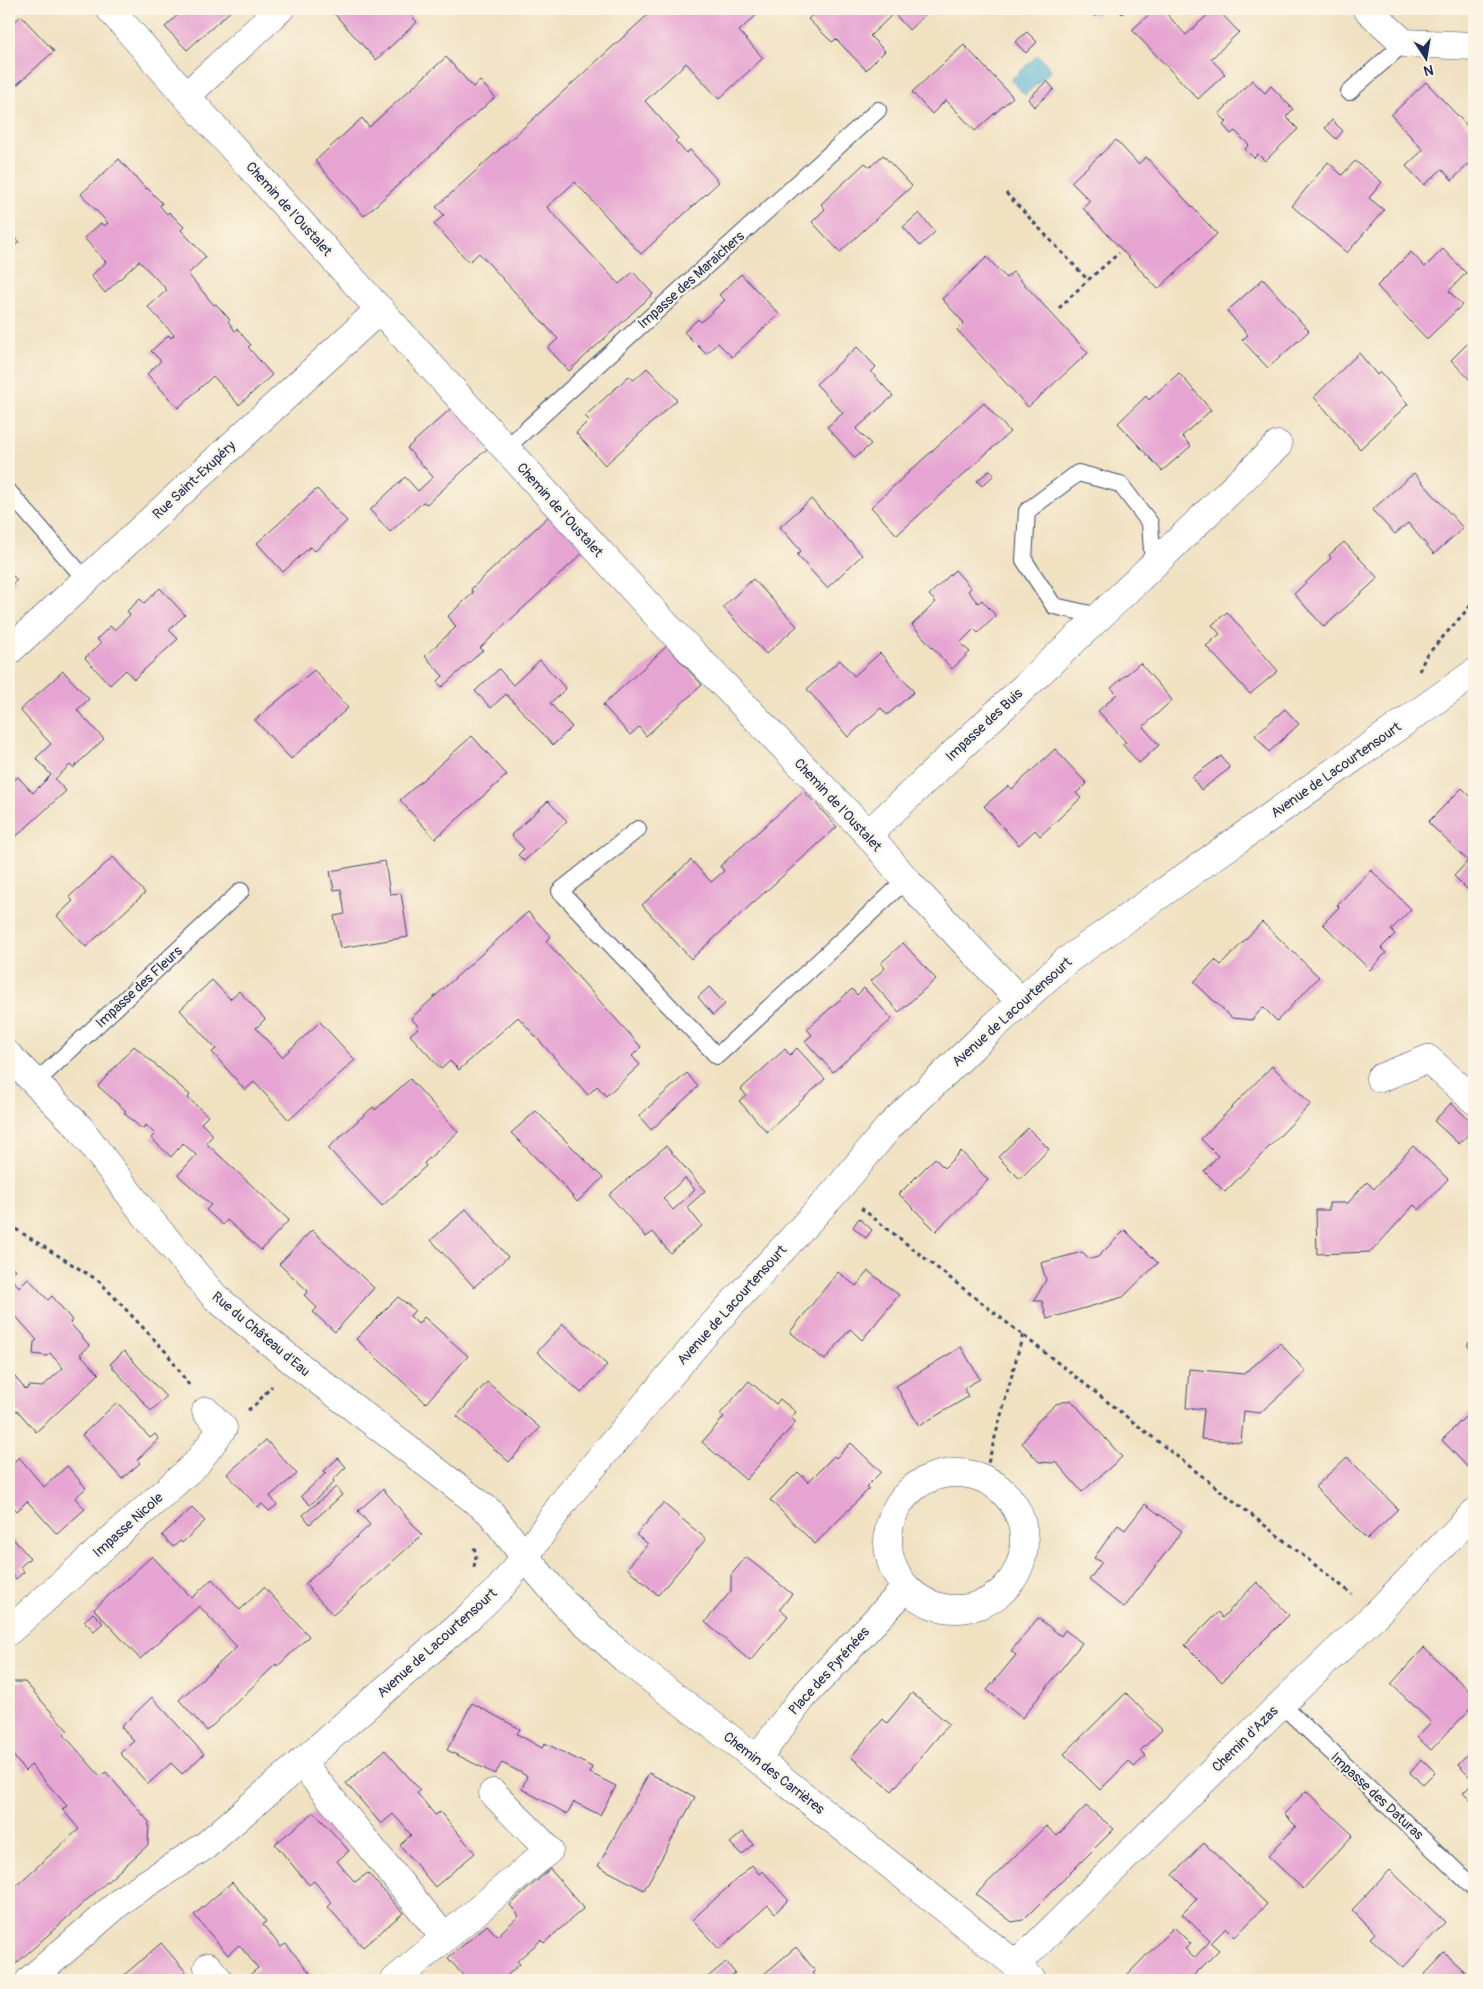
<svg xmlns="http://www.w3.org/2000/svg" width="1483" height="1989" font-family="Pangolin,sans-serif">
  <rect width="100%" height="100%" fill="#fcf5e5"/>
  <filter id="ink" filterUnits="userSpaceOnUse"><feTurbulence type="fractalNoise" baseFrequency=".02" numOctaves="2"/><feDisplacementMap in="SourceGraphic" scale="10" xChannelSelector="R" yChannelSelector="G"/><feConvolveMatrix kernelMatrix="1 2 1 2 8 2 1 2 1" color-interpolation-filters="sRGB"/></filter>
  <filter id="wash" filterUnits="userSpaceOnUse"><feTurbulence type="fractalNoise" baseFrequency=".0096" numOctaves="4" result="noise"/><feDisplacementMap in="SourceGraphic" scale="20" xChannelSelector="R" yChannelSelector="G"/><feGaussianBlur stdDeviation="1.12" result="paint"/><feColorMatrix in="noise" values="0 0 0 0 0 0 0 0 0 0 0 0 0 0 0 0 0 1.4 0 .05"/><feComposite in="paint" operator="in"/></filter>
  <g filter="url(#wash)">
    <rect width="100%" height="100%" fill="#f0e1c1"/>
    <!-- water -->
    <polygon fill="#53b4d2" stroke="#377298" points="1038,55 1052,70 1025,95 1011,80"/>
    <g id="blocks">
      <!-- building -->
      <g fill="#e6a4d2" fill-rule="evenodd">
        <polygon points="184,9 233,9 187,50 165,27"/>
        <polygon points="330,9 405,9 417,22 376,60"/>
        <polygon points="660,9 763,9 739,31 763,58 719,99 686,63 645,101 678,138 675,141 686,153 690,150 719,182 641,254 575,182 547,207 619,284 633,272 653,294 569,371 548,348 558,339 479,253 469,262 434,224 444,215 436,207 652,11 655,14"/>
        <polygon points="819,9 931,9 909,30 894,13 870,36 885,51 866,70 836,39 832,42 808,19"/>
        <polygon points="1087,9 1104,9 1095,17"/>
        <polygon points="1117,9 1127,9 1122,14"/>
        <polygon points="1155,9 1162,9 1186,35 1214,9 1217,9 1239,32 1211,59 1225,74 1198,99 1132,30"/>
        <polygon points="21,16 54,51 9,92 9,27"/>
        <polygon points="1027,32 1037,42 1026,53 1015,42"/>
        <polygon points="964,45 1013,97 975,131 946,100 932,114 912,92"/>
        <polygon points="446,57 473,87 480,81 495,97 364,216 315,161 362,118 369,127"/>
        <polygon points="1252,80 1265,93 1271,86 1293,109 1286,117 1298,129 1265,161 1258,154 1254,158 1245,149 1249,145 1235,131 1231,134 1223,125 1227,122 1219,114"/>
        <polygon points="1047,81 1054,89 1034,107 1028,99"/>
        <polygon points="1426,82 1474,133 1474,159 1452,180 1442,169 1424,185 1406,166 1423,150 1391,115"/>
        <polygon points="1332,120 1343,131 1336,139 1325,128"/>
        <polygon points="1116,140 1138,164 1146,157 1217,234 1158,289 1083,208 1090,201 1071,182"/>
        <polygon points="883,155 912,186 840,252 812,222 825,209 821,204 865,163 870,167"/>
        <polygon points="119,159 146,189 147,188 162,203 160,206 167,214 169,212 184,227 181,230 206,257 188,274 214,305 216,304 230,320 228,321 235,331 237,329 251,345 248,347 272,375 239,405 213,376 178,408 147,374 161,361 151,351 169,335 171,338 174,335 148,307 167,290 139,261 105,293 91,276 106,262 84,238 101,223 104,226 108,223 81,194"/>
        <polygon points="1355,161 1382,182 1369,198 1384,210 1347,253 1292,206 1328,162 1342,175"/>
        <polygon points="919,213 935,232 920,246 903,227"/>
        <polygon points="9,233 19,242 9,251"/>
        <polygon points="1443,249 1466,273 1449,291 1462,305 1427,339 1377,286 1411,252 1425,267"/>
        <polygon points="987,257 1006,278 1013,272 1088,353 1028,407 957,330 964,323 942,299"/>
        <polygon points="741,274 779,314 732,357 718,343 706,354 684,332 698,319 701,322 725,300 719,295"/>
        <polygon points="1263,279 1309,331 1268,368 1242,340 1248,335 1227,311"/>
        <polygon points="9,302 14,308 9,313"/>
        <polygon points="1474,337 1474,384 1451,360"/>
        <polygon points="857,347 876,367 871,372 893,396 856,429 871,444 855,458 827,427 843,413 816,384"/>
        <polygon points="1359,353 1377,375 1380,372 1408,404 1360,449 1314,397"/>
        <polygon points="647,368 677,400 605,465 576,433 589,420 585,416 629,376 634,380"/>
        <polygon points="1179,373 1211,410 1182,436 1191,446 1162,471 1118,423 1146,396 1149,400"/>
        <polygon points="984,403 1010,432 897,535 871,507"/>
        <polygon points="456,404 491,445 427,504 423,502 390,532 370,510 405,477 418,491 433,477 407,448"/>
        <polygon points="990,470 994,475 982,486 977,481"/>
        <polygon points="1414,473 1463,528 1434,554 1408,523 1395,534 1372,510"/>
        <polygon points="317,489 347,521 315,551 310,547 283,572 257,543"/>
        <polygon points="811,499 862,555 827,588 797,555 801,551 780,527"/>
        <polygon points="552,513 586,550 480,648 483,650 442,687 437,682 443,676 425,656 456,627 448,616 473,593 471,589"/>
        <polygon points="1344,542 1378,578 1324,627 1294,594 1331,558 1329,555"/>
        <polygon points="955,570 971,588 968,591 978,603 982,600 996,616 978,633 974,629 960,643 970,652 952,669 912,625 936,602 929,595"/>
        <polygon points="9,572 17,580 9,587"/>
        <polygon points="753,579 797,626 766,654 723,607"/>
        <polygon points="160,588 185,615 169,630 178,639 134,679 126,670 110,685 85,658 101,643 97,639 110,626 114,630 130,615 127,611 140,599 144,603"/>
        <polygon points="1227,612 1278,671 1250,694 1206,646 1220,634 1212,625"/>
        <polygon points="667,646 702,685 646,736 639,727 630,735 603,705"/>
        <polygon points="880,653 914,692 887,715 881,708 848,737 807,689 840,660 854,676"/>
        <polygon points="540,660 566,689 550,703 572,727 553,745 506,694 491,708 475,691 499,669 513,685"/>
        <polygon points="1140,663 1172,700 1143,727 1159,745 1139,763 1122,744 1126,742 1098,711 1117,694 1111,688"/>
        <polygon points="314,670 348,708 291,759 255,720"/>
        <polygon points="63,671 89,699 77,710 104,739 73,768 70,765 55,779 66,791 9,843 9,785 18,777 33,793 51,775 36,758 51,744 20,710"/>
        <polygon points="1285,709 1299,724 1269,752 1255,735"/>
        <polygon points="472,736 507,775 435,839 400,800"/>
        <polygon points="1055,749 1087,784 1076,793 1081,798 1040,836 1035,830 1019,845 984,806 1008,786 1012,789"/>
        <polygon points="1221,756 1230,768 1201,790 1192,777"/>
        <polygon points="1462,788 1474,800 1474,896 1454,876 1468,861 1428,822"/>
        <polygon points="804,791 837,827 691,959 642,905 691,860 711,882 724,871 720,866"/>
        <polygon points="548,801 567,821 524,861 518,855 524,849 511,835"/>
        <polygon points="113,857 145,893 86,947 57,916 73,901 69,897"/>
        <polygon points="385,861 390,894 401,893 408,937 340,948 334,916 345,914 341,889 334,890 330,871"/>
        <polygon points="1371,870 1411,909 1391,930 1395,934 1381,948 1386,953 1370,970 1323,924 1339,907 1337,905"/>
        <polygon points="528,912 551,937 546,941 641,1047 632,1056 640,1065 606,1096 597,1086 588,1095 518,1017 459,1070 450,1061 441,1069 410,1035 419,1027 411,1018"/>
        <polygon points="1262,922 1319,977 1277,1021 1263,1007 1252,1020 1232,1018 1194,982 1215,960 1221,965"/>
        <polygon points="903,943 936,979 899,1012 871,981 885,968 881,963"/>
        <polygon points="212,980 230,999 239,991 265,1019 256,1028 282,1057 320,1022 355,1060 289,1120 254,1082 245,1090 212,1052 216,1049 180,1010"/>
        <polygon points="709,987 725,1004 713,1015 698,997"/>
        <polygon points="864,988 892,1019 833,1072 805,1041 812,1035 807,1029 852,989 857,995"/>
        <polygon points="134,1046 190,1095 188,1098 208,1116 201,1123 213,1135 206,1143 289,1220 261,1250 227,1220 223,1225 206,1210 211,1205 178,1175 196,1155 183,1143 171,1157 151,1138 155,1134 146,1125 142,1129 124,1113 126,1111 98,1086"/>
        <polygon points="797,1048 825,1079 767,1132 739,1101 746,1095 741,1089 785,1049 790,1055"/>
        <polygon points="1272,1066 1311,1104 1225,1192 1204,1171 1218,1156 1201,1139"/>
        <polygon points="687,1073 698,1087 651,1130 639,1116"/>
        <polygon points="410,1079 458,1132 424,1163 426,1166 382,1206 328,1148 373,1107 375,1110"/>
        <polygon points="1451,1103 1474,1124 1474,1128 1459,1144 1434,1121"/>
        <polygon points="536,1111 603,1178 577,1202 563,1185 511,1133"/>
        <polygon points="1028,1128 1049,1149 1020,1179 998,1157"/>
        <path d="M666,1146L705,1191L687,1207L702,1226L670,1253L653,1232L646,1237L609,1195ZM685,1178L695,1190L673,1210L663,1198Z"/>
        <polygon points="1413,1146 1448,1179 1419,1210 1414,1205 1371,1252 1317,1254 1316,1210 1329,1210 1329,1203 1348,1203 1367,1182 1374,1189"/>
        <polygon points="961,1151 988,1180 936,1231 899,1194 935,1158 944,1168"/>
        <polygon points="466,1209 508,1257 474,1287 431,1240"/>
        <polygon points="859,1218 872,1230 866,1238 853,1227"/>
        <polygon points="312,1230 374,1288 335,1332 313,1312 317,1308 304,1295 308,1291 279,1264"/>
        <polygon points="1125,1230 1158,1263 1123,1297 1047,1319 1042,1301 1034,1301 1046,1280 1041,1263 1082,1252 1090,1259 1098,1257"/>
        <polygon points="9,1265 16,1270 9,1276 19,1287 28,1278 48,1300 52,1296 72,1320 70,1323 90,1346 80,1354 99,1374 36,1432 17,1410 9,1418 9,1370 26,1390 29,1386 42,1387 63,1368 50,1353 47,1356 33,1354 34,1342 37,1340 12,1312 9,1314"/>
        <polygon points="868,1271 899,1295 862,1340 850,1329 825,1360 790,1332 838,1272 856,1286"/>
        <polygon points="398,1297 415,1310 410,1316 418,1324 424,1317 468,1356 426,1403 356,1339"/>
        <polygon points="563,1324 607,1365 581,1393 537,1352"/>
        <polygon points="1474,1337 1474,1353 1467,1345"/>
        <polygon points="1280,1343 1306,1372 1260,1413 1244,1411 1241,1442 1201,1439 1204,1409 1186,1408 1189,1369 1244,1374"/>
        <polygon points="961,1347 980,1379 964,1388 968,1397 919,1426 896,1386"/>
        <polygon points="124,1351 166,1397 151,1411 110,1364"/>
        <polygon points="749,1381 776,1404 780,1399 796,1412 791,1418 796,1422 746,1480 702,1442 724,1417 720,1414"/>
        <polygon points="487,1382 540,1428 509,1462 457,1416"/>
        <polygon points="1071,1400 1122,1457 1082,1492 1055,1461 1053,1463 1039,1462 1022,1443 1038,1421 1056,1404"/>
        <polygon points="117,1402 150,1438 155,1434 159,1439 137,1460 140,1463 122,1479 82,1435"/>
        <polygon points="1474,1408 1474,1474 1442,1440"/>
        <polygon points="266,1440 297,1474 270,1496 277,1505 269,1511 262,1504 258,1507 227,1474"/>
        <polygon points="851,1443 881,1472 866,1487 869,1489 815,1544 770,1500 798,1472 808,1482 834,1456 836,1458"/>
        <polygon points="19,1457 44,1487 67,1466 86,1488 75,1498 85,1509 57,1534 27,1501 17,1511 9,1502 9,1467"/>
        <polygon points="1347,1457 1398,1509 1367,1539 1315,1487"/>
        <polygon points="338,1458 346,1467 333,1480 334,1482 310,1505 301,1496 326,1473 324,1471"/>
        <polygon points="336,1487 342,1495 310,1524 303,1515"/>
        <polygon points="383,1489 422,1535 333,1615 305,1584 370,1525 358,1511"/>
        <polygon points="663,1503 706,1539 658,1595 627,1568 648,1544 636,1535"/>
        <polygon points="1145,1504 1182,1531 1124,1608 1089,1580 1102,1562 1094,1558 1109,1537 1118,1525 1125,1530"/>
        <polygon points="192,1508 205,1521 182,1543 180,1541 173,1547 162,1535"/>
        <polygon points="9,1534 30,1558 20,1567 24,1572 16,1579 12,1574 9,1577"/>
        <polygon points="152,1556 192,1598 212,1579 240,1610 264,1587 309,1636 278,1666 276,1664 207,1731 179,1700 237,1647 199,1606 140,1659 94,1609"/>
        <polygon points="746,1557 792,1594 780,1609 788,1616 750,1661 705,1622 731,1591 731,1575"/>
        <polygon points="1257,1582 1289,1615 1222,1682 1185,1645 1218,1612 1222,1618"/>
        <polygon points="93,1613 103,1623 94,1631 84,1621"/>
        <polygon points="1038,1618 1061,1636 1065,1630 1082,1643 1022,1718 987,1690 1016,1655 1011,1651"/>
        <polygon points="1424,1648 1474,1695 1474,1705 1431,1750 1417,1737 1431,1722 1391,1684"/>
        <polygon points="9,1682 25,1682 68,1731 64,1735 100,1776 106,1772 149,1822 148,1845 9,1970 9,1892 79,1829 62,1809 67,1806 31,1765 25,1771 9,1750"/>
        <polygon points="912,1693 949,1724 892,1791 851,1757 883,1719 887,1723"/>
        <polygon points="1126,1693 1162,1730 1140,1751 1146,1756 1134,1767 1129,1761 1100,1790 1064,1754"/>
        <polygon points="152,1697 204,1754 182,1774 171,1763 148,1784 120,1753 134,1741 121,1727"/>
        <polygon points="472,1703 520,1729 517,1734 542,1748 545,1743 592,1767 590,1773 616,1786 600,1815 574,1802 567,1814 522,1789 527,1776 514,1769 502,1763 495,1774 447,1750"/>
        <polygon points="1474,1748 1474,1781 1458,1765"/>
        <polygon points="385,1750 420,1790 417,1793 435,1815 440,1812 475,1853 435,1887 400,1845 411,1835 402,1824 393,1814 381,1824 346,1783"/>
        <polygon points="1422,1759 1435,1772 1423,1784 1410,1773"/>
        <polygon points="649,1773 695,1797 644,1890 598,1866"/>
        <polygon points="1474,1782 1474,1804 1463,1793"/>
        <polygon points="1306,1791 1353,1835 1303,1889 1268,1856 1296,1826 1284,1814"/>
        <polygon points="1086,1806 1114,1829 1023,1920 1012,1922 976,1894 1046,1826 1057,1836"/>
        <polygon points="314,1812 349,1851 337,1861 346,1872 355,1882 368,1873 403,1913 363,1947 328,1907 332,1903 314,1881 309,1885 275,1844"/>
        <polygon points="743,1832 753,1844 742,1855 730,1843"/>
        <polygon points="1204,1843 1267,1904 1235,1937 1226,1928 1211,1943 1219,1950 1189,1980 1129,1980 1125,1977 1174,1927 1191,1944 1185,1949 1194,1958 1210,1941 1182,1914 1197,1899 1173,1875"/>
        <polygon points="752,1865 759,1874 763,1871 788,1900 775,1913 768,1905 719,1949 692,1920"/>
        <polygon points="550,1869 584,1908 544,1943 541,1940 517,1961 520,1964 502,1980 467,1980 448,1958 487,1925 497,1936 509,1925 519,1916 510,1905"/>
        <polygon points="1390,1870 1445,1922 1403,1968 1370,1938 1375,1933 1352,1910"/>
        <polygon points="232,1882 266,1921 263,1925 281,1947 286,1944 316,1980 249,1980 246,1978 258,1968 239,1945 228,1955 194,1915"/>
        <polygon points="161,1943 193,1980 125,1980 122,1977"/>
        <polygon points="796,1947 815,1971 812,1973 818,1980 757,1980"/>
        <polygon points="1445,1953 1461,1968 1474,1980 1431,1980 1425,1974"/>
        <polygon points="726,1962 735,1973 726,1980 704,1980"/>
        <polygon points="940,1975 944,1980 934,1980"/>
      </g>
    </g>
  </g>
  <g filter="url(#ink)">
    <use href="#blocks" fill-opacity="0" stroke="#3b4a6d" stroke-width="1"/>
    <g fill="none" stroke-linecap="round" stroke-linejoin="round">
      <defs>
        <g id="lane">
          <polyline points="1349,92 1404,43"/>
          <polyline points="505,449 878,110"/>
          <polyline points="9,492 86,580"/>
          <polyline points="1100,616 1054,606 1024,560 1027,511 1078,473 1120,484 1150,523 1153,565"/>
          <polyline points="638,829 560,891 717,1056 906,880"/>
          <polyline points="36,1082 241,891"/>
          <polyline points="1281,1704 1474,1888"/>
        </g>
        <g id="street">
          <polyline points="110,9 186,96 664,623 868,834 906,880 1020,1001"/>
          <polyline points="1367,9 1404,43 1474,46"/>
          <polyline points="186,96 280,9"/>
          <polyline points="9,651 380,309"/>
          <polyline points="868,834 1100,616 1278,445"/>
          <polyline points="9,1056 79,1127 144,1213 215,1297 294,1362 490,1512 525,1557 565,1604 624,1658 757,1759 1016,1965 1032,1980"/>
          <polyline points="1380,1078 1428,1059 1474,1100"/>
          <circle cx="956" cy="1541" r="68"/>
          <polyline points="9,1631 196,1464 223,1428 206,1411"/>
          <polyline points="757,1759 802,1698 906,1588"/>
          <polyline points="301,1762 444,1937"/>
          <polyline points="1016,1965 1281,1704 1376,1614 1474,1513"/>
          <polyline points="208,1967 219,1980"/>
          <polyline points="30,1980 127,1896 205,1846 470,1616 500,1588 525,1557 564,1501 709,1329 837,1190 889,1127 992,1028 1066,961 1474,673"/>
          <polyline points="395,1980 549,1850 493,1793"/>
        </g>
      </defs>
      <!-- lane casing -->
      <use href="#lane" stroke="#3b4a6d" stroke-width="18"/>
      <!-- street casing -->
      <use href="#street" stroke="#3b4a6d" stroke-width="29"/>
      <!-- path -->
      <g stroke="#3b4a6d" stroke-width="3" stroke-dasharray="4 4" stroke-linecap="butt">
        <polyline points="1006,193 1088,280 1119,253"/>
        <polyline points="1059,308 1088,280"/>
        <polyline points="1419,671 1426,656 1474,602"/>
        <polyline points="861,1208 1352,1594"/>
        <polyline points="9,1225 99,1281 166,1352 189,1385"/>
        <polyline points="248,1410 256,1404 272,1386"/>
        <polyline points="984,1478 1023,1334"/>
        <polyline points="474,1567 476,1556 474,1546"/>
      </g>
      <!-- lane -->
      <use href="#lane" stroke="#fff" stroke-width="16"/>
      <!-- street -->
      <use href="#street" stroke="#fff" stroke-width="28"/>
    </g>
  </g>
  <g text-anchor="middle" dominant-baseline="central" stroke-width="4.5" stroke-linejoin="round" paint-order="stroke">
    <!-- street labels -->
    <g font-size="14" fill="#1b2f5e" stroke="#fcf5e5">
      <text transform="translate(289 209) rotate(48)">Chemin de l'Oustalet</text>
      <text transform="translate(691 280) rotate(-42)">Impasse des Maraichers</text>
      <text transform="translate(194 480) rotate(-43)">Rue Saint-Exupéry</text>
      <text transform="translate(560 510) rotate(48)">Chemin de l'Oustalet</text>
      <text transform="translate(984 725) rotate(-43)">Impasse des Buis</text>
      <text transform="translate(1336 770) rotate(-35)">Avenue de Lacourtensourt</text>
      <text transform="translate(838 805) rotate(47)">Chemin de l'Oustalet</text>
      <text transform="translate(139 987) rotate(-43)">Impasse des Fleurs</text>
      <text transform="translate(1012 1012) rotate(-42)">Avenue de Lacourtensourt</text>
      <text transform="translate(732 1305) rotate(-48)">Avenue de Lacourtensourt</text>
      <text transform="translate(261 1334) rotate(40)">Rue du Château d'Eau</text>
      <text transform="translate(128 1525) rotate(-42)">Impasse Nicole</text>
      <text transform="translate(437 1643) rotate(-42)">Avenue de Lacourtensourt</text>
      <text transform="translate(829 1671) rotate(-48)">Place des Pyrénées</text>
      <text transform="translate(1245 1739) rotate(-45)">Chemin d'Azas</text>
      <text transform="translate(774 1773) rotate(38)">Chemin des Carrières</text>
      <text transform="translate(1377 1796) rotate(43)">Impasse des Daturas</text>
    </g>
  </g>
  <!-- margin -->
  <rect width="1483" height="1989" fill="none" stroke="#fcf5e5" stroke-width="30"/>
  <!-- north arrow -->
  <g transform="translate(1426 58) rotate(168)" stroke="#fcf5e5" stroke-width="4" paint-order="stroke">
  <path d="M0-4L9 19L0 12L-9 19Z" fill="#1b2f5e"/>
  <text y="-8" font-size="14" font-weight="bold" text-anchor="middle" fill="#1b2f5e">N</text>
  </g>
</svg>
